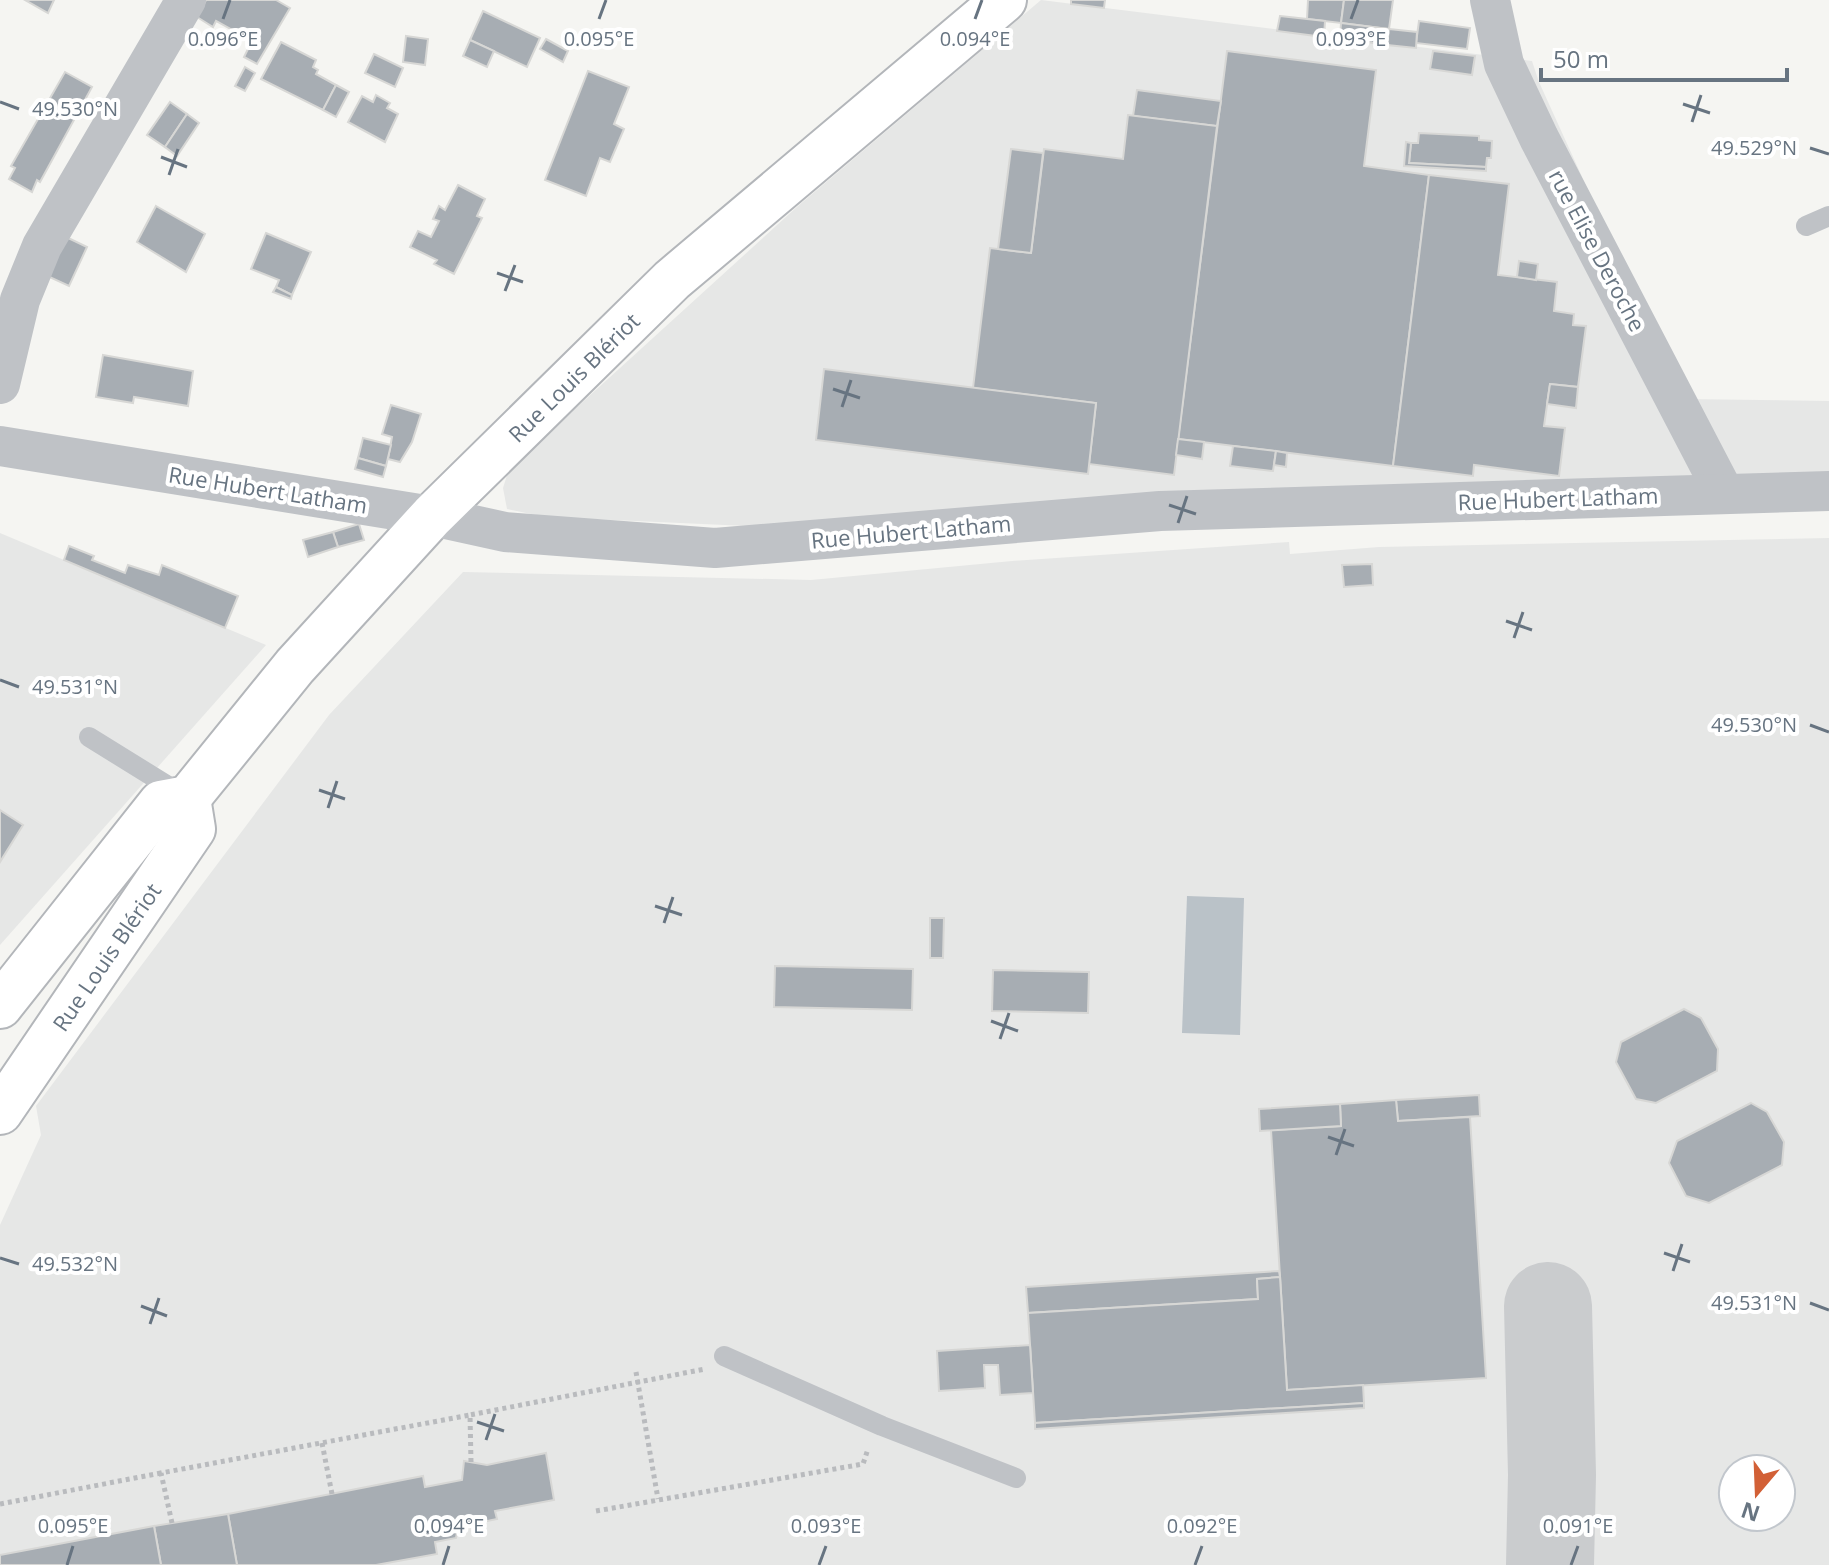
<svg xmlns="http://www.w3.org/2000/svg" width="1829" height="1565" font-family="'Open Sans',sans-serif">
  <rect width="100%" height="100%" fill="#f5f5f2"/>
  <!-- built -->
  <g fill="#e6e7e6" fill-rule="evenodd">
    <polygon points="1041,0 1532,61 1539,82 1683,399 1829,401 1829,475 792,528 546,517 507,509 503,488 509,469 798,206"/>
    <polygon points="0,533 266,645 0,945"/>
    <path d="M1829,538V1565H0V1225L41,1135L36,1106L329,715L463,572L811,580L1012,561L1289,542L1290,554L1379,547ZM1733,1469H1781V1517H1733Z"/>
  </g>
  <!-- water -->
  <polygon fill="#bac2c8" points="1187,896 1244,898 1240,1035 1182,1033"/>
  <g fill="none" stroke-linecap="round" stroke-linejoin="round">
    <!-- taxiway -->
    <polyline stroke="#caccce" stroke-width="88" points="1548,1306 1552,1475 1550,1565"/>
  </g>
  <!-- building -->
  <g fill="#a7adb3" stroke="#d7d7d5" stroke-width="2">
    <polygon points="25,0 54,0 48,13"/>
    <polygon points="206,0 276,0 290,8 257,64 244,57 252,41 216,21 213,27 197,17"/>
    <polygon points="1071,0 1105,0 1104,8 1071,4"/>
    <polygon points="1308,0 1344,0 1341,23 1307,19"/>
    <polygon points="1344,0 1393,0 1389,29 1341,23"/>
    <polygon points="483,11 540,38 527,67 470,40"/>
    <polygon points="1280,16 1325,21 1324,37 1277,31"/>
    <polygon points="1419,21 1470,28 1467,49 1416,43"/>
    <polygon points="1341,23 1389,29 1387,45 1340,38"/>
    <polygon points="1389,29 1417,32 1416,48 1387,45"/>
    <polygon points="406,36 428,39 425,65 403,62"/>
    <polygon points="546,39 568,51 563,62 540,49"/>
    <polygon points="470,40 494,51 487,67 463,56"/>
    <polygon points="281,42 316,60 313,67 318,70 316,74 336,85 323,110 261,79"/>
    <polygon points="1227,51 1376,70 1364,166 1429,175 1393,466 1178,439"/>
    <polygon points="1433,51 1475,56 1472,75 1430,69"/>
    <polygon points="374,54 403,68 395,87 365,73"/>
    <polygon points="245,67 255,73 245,91 235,86"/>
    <polygon points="588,71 629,87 614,124 624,129 610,162 600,158 586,196 545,180"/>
    <polygon points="65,72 92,87 40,182 37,180 32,192 9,179 15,168 11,166"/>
    <polygon points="336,85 349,92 336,117 323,110"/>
    <polygon points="1137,90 1221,101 1217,126 1133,116"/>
    <polygon points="376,95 390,103 387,108 398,114 385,142 348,122 362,96 373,102"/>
    <polygon points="170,102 187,114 165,147 147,135"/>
    <polygon points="187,114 199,123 177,156 165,147"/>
    <polygon points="1128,115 1217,126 1174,475 1089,464 1096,403 973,388 990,248 1031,253 1044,149 1123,159"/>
    <polygon points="1419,133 1479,136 1479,140 1492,141 1491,158 1487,158 1486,167 1409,163 1411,143 1418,143"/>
    <polygon points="1406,142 1411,143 1409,163 1486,167 1486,171 1404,166"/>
    <polygon points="1011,149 1043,153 1031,253 998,249"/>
    <polygon points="1429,175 1509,184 1498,275 1557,282 1554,311 1574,314 1573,325 1586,326 1578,387 1550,384 1544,426 1565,428 1559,476 1474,465 1473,476 1393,466"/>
    <polygon points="458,185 485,199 477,216 482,218 454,274 434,264 437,260 410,247 418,231 431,237 439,221 433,219 439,206 445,210"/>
    <polygon points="156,206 205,234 186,272 137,242"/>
    <polygon points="266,233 311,252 292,295 276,287 279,280 251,269"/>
    <polygon points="62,235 87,247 69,286 43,274"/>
    <polygon points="1519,261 1538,264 1536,280 1517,277"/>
    <polygon points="276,287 292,295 291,299 273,292"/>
    <polygon points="103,355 193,371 188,406 134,397 133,403 96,397"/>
    <polygon points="824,369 1096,403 1088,474 816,440"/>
    <polygon points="1550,384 1578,387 1576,408 1547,404"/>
    <polygon points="391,405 421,414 412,442 400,462 388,459 392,437 382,434"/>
    <polygon points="363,438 391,445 386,466 358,458"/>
    <polygon points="1178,439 1204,442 1202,459 1176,455"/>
    <polygon points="1233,446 1276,451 1273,471 1230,466"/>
    <polygon points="1276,451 1287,453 1286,467 1274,465"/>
    <polygon points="358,458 386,466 383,477 355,469"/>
    <polygon points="359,524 364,540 338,547 333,532"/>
    <polygon points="333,532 338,547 308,557 303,540"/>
    <polygon points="69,546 94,556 92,560 125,573 128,565 159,575 162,565 238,596 225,628 64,560"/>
    <polygon points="1372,564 1373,585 1344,587 1342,565"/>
    <polygon points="0,810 23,825 0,862"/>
    <polygon points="930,918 944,918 943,958 930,958"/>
    <polygon points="775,966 913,969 912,1010 774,1007"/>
    <polygon points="993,970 1089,972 1088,1013 992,1011"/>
    <polygon points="1684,1009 1701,1018 1718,1049 1717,1071 1656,1103 1636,1099 1616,1062 1621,1042"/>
    <polygon points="1479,1095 1480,1116 1398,1121 1396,1100"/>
    <polygon points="1396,1100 1398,1121 1470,1117 1486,1378 1287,1390 1271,1130 1341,1126 1340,1104"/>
    <polygon points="1751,1103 1767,1112 1784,1142 1782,1165 1709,1203 1686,1196 1669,1163 1677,1141"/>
    <polygon points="1340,1104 1341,1126 1260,1131 1259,1109"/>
    <polygon points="1279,1271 1280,1277 1257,1279 1258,1299 1028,1313 1026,1287"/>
    <polygon points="1280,1277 1287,1390 1363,1385 1364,1403 1035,1423 1028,1313 1258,1299 1257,1279"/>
    <polygon points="1030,1345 1033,1393 1000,1395 998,1365 984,1365 985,1388 939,1391 937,1351"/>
    <polygon points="1364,1403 1364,1408 1035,1429 1035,1423"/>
    <polygon points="546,1453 554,1500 495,1511 497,1519 458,1527 456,1538 435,1542 437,1554 376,1565 237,1565 228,1514 423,1476 425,1487 462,1480 464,1461 487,1465"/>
    <polygon points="228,1514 237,1565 161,1565 154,1526"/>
    <polygon points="154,1526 161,1565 0,1565 0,1555"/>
  </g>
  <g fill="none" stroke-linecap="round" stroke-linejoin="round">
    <defs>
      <g id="primary">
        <path id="s1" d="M0,1006L161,803L188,798L295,666L432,516L672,280L1004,0"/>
        <path id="s2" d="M0,1112L193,829L188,798"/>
      </g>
    </defs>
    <!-- primary casing -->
    <use href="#primary" stroke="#b3b6ba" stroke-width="48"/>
    <!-- path -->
    <g stroke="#b9bbbe" stroke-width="5" stroke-dasharray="4 4" stroke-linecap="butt">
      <polyline points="636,1372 658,1499"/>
      <polyline points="322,1443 332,1494"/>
      <polyline points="471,1462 470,1415 705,1369"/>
      <polyline points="0,1504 161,1473"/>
      <polyline points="596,1511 863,1464 868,1449"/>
      <polyline points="172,1523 161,1473 470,1415"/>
    </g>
    <!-- service -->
    <g stroke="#bfc2c6" stroke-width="20">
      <polyline points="1806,226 1829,216"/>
      <polyline points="89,737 181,794"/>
      <polyline points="724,1356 882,1426 1016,1478"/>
    </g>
    <!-- minor -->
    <g stroke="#bfc2c6" stroke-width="40">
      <polyline points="1490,0 1504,64 1539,138 1724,493"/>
      <polyline points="0,384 20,300 42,246 186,0"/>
      <polyline points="0,446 432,516 505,532 715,548 1160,511 1829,491"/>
    </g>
    <!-- primary -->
    <use href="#primary" stroke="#fff" stroke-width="44"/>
  </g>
  <!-- ticks -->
  <path fill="none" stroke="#677481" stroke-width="3" d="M223,19L230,0M599,19L606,0M975,19L982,0M1351,19L1358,0M0,102L19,109M1683,104L1710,113M1692,122L1701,95M1810,148L1829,154M161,157L187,167M169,175L178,149M497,273L523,282M505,291L515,265M833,389L860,398M842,407L851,380M1169,505L1196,514M1178,523L1187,496M1506,621L1532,630M1514,638L1523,612M0,680L19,687M1810,725L1829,732M319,790L345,799M328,808L337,781M655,906L682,915M664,923L673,897M991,1021L1018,1031M1000,1039L1009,1013M1328,1137L1354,1146M1336,1155L1345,1129M1664,1253L1690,1262M0,1258L19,1264M1673,1271L1682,1244M1810,1303L1829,1310M141,1306L167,1316M150,1324L159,1298M477,1422L504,1431M486,1440L495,1414M67,1565L73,1546M443,1565L449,1546M819,1565L826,1546M1195,1565L1202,1546M1571,1565L1578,1546"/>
  <g text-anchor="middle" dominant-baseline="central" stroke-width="8" stroke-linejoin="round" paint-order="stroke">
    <!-- street labels -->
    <g font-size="22" fill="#677481" stroke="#fff">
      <text transform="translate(1598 250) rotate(62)">rue Elise Deroche</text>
      <text stroke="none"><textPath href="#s1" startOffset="858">Rue Louis Blériot</textPath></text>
      <text transform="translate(268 489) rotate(9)">Rue Hubert Latham</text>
      <text transform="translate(1558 498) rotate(-2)">Rue Hubert Latham</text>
      <text transform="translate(911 531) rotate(-5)">Rue Hubert Latham</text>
      <text stroke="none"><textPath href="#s2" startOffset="188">Rue Louis Blériot</textPath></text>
    </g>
  </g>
  <g font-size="20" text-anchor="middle" fill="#677481" stroke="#fff" stroke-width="8" stroke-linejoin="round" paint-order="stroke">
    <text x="223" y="46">0.096°E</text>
    <text x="599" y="46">0.095°E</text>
    <text x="975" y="46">0.094°E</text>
    <text x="1351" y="46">0.093°E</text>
    <text x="75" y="116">49.530°N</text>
    <text x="1754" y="155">49.529°N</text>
    <text x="75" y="694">49.531°N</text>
    <text x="1754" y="732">49.530°N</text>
    <text x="75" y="1271">49.532°N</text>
    <text x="1754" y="1310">49.531°N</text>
    <text x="73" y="1533">0.095°E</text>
    <text x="449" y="1533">0.094°E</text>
    <text x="826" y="1533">0.093°E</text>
    <text x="1202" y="1533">0.092°E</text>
    <text x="1578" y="1533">0.091°E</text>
  </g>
  <!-- north arrow -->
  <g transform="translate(1757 1493) rotate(199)"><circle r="38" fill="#ffffff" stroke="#c2c7cd" stroke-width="2"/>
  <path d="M0-6L14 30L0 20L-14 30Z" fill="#d26036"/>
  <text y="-12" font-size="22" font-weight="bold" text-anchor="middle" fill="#677481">N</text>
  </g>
  <!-- scale -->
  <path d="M1541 68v12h246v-12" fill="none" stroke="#677481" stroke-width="4"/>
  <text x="1553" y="68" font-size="24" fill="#677481" stroke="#ffffff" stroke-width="6" paint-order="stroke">50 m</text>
</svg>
